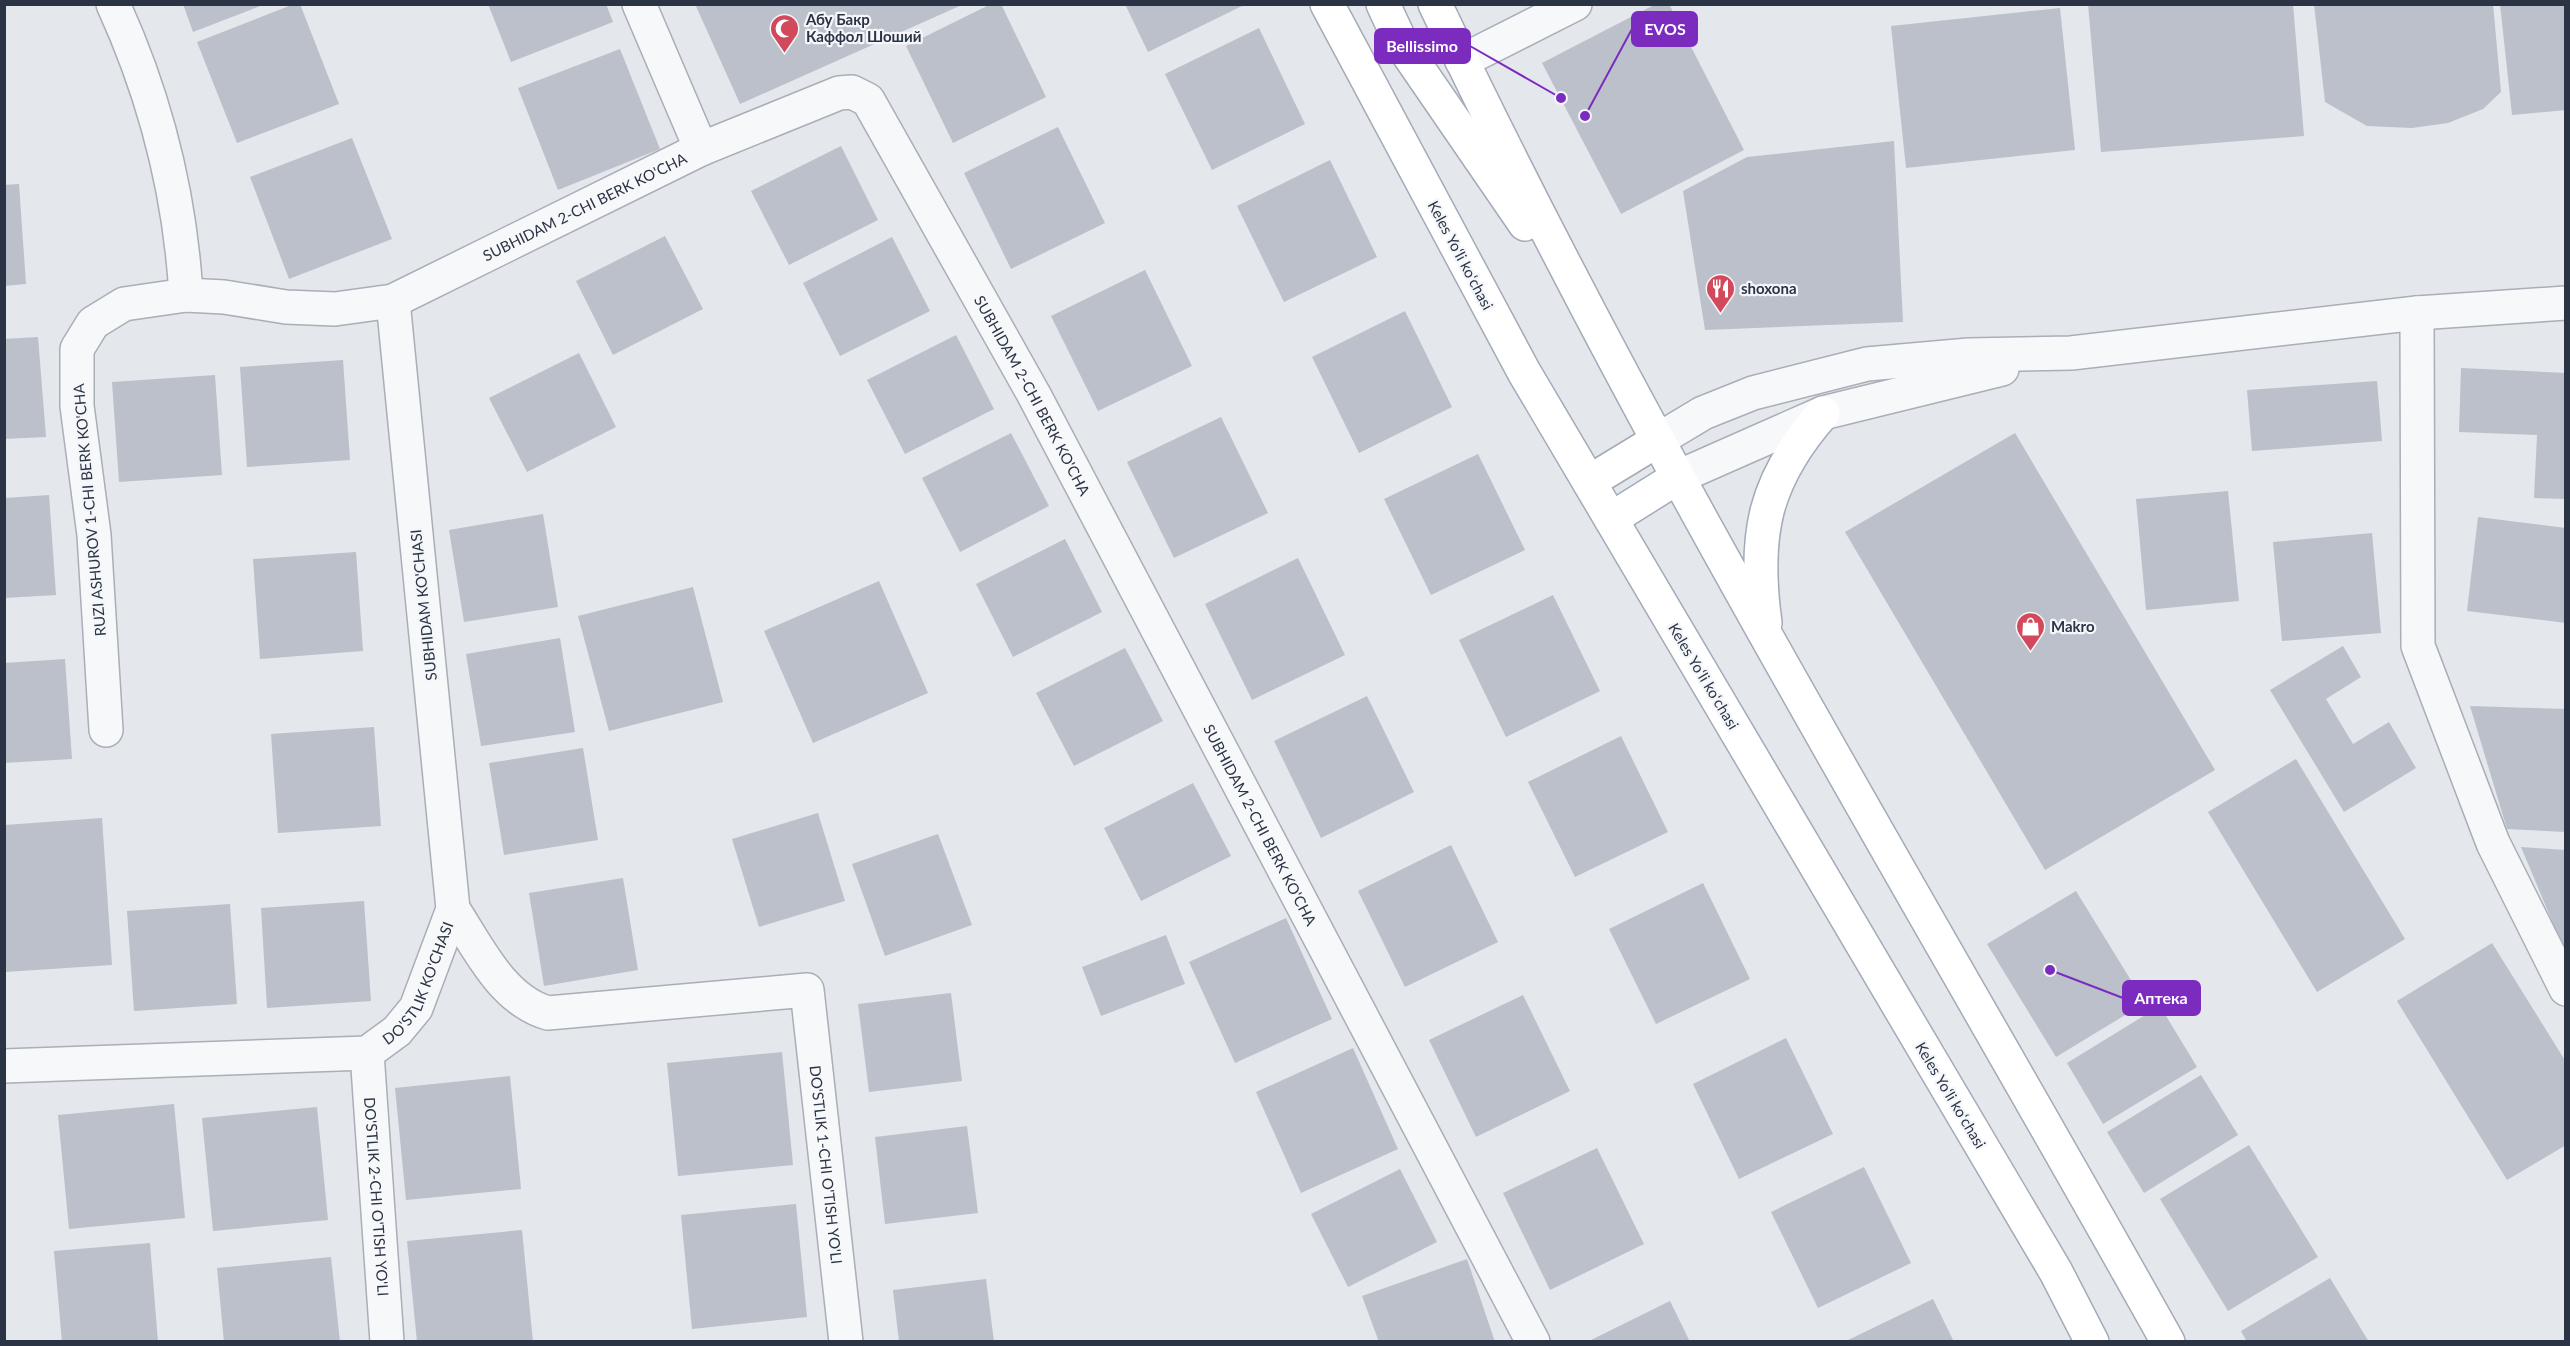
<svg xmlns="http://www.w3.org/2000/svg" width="2570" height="1346" font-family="Lato,sans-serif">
  <rect width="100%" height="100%" fill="#e4e7ec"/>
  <!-- building -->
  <g fill="#bbc0ca">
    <polygon points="183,4 263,4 263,5 193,32"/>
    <polygon points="294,4 300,4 339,104 237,143 197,42"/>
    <polygon points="488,4 606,4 613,22 511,62"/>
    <polygon points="695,4 964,4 740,104"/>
    <polygon points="991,4 1001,4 1046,97 953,143 906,46"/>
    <polygon points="1125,4 1241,4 1242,6 1148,52"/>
    <polygon points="1656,4 1669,4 1744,150 1621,214 1542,63"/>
    <polygon points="2088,4 2293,4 2304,136 2101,152"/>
    <polygon points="2314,4 2493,4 2501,92 2483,109 2448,123 2412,128 2367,126 2325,102"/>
    <polygon points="2500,4 2566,4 2566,110 2512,115"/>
    <polygon points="2060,8 2075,150 1906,168 1891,26"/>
    <polygon points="1259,28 1305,124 1212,170 1165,74"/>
    <polygon points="620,49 660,149 558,190 518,88"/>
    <polygon points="1058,127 1105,223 1011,269 964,173"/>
    <polygon points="352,138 392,239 289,279 250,177"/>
    <polygon points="1894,141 1903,322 1705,330 1683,191 1747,157"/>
    <polygon points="841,146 878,220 789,265 751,191"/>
    <polygon points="1330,160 1377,257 1284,302 1237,206"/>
    <polygon points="19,184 26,284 4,286 4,185"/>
    <polygon points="665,236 703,309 613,355 576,281"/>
    <polygon points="892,237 930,311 840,356 803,283"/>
    <polygon points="1145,270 1192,366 1098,411 1051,316"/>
    <polygon points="1405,311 1452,407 1359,453 1312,357"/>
    <polygon points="956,335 994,409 905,454 867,380"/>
    <polygon points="38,337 46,437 4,439 4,339"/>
    <polygon points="579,353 616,427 527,472 489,398"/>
    <polygon points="343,360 350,460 247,467 240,367"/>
    <polygon points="2461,368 2566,373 2566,499 2534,498 2537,435 2459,432"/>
    <polygon points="215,375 222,475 119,482 112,382"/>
    <polygon points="2377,381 2382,441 2252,451 2247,390"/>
    <polygon points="1221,417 1268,513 1174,558 1127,462"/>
    <polygon points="1011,433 1049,506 960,552 922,478"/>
    <polygon points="2015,433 2215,770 2045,870 1845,532"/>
    <polygon points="1478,454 1525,550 1431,595 1384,499"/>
    <polygon points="2228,491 2239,601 2146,610 2136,499"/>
    <polygon points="49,495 56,595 4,598 4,498"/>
    <polygon points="543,514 558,607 464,622 449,530"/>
    <polygon points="2478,517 2566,528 2566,623 2467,611"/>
    <polygon points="2372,533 2381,633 2282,641 2273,542"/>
    <polygon points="1065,539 1102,612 1013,657 976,584"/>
    <polygon points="356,552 363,651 260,659 253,559"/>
    <polygon points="1298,558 1345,655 1252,700 1205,604"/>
    <polygon points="879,581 928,693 813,743 764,631"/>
    <polygon points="693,587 723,702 609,731 578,616"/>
    <polygon points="1553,595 1600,691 1506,737 1459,640"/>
    <polygon points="560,638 575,732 481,746 466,654"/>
    <polygon points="2343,646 2361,677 2326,699 2353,744 2389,722 2416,768 2344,812 2270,690"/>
    <polygon points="1125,648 1163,721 1074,766 1036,693"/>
    <polygon points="65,659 72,759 4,763 4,663"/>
    <polygon points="1367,696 1414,792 1321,838 1274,741"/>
    <polygon points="2470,706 2566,709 2566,832 2507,829"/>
    <polygon points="374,727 381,826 278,833 271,734"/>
    <polygon points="1621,736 1668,832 1575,877 1528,782"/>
    <polygon points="583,748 598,840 504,855 489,763"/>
    <polygon points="2296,759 2405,939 2317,992 2208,812"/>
    <polygon points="1193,783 1231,856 1141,901 1104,828"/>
    <polygon points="818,813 845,901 759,927 732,839"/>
    <polygon points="102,818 112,965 5,972 5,825"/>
    <polygon points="938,834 972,925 885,956 852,864"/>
    <polygon points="1451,845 1498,942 1405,987 1358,891"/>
    <polygon points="2521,847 2565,850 2565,952"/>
    <polygon points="623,878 638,970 544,986 529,893"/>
    <polygon points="1703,883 1750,979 1656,1024 1609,929"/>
    <polygon points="2076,891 2145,1003 2056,1057 1987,944"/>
    <polygon points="364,901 371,1001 267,1008 261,908"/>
    <polygon points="230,904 237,1004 134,1011 127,911"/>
    <polygon points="1286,918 1332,1019 1235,1063 1189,962"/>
    <polygon points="1166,935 1185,984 1101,1016 1082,967"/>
    <polygon points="2492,943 2566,1062 2566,1145 2507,1180 2397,1001"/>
    <polygon points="951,993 962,1081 869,1092 858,1004"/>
    <polygon points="1523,995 1570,1091 1476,1137 1429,1040"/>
    <polygon points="2160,1006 2197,1067 2103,1124 2067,1063"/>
    <polygon points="1786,1038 1833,1134 1739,1179 1693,1084"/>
    <polygon points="1353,1048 1398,1149 1301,1193 1256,1092"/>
    <polygon points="782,1052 793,1165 678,1176 667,1063"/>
    <polygon points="2201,1075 2238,1135 2144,1193 2107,1132"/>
    <polygon points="510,1076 521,1189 406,1200 395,1088"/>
    <polygon points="174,1104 185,1218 69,1229 58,1115"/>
    <polygon points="317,1107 328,1220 213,1231 202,1118"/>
    <polygon points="967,1126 978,1213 885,1224 875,1137"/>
    <polygon points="2249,1145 2318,1257 2228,1311 2160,1199"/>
    <polygon points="1597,1148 1644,1244 1550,1290 1503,1193"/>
    <polygon points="1864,1167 1911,1263 1818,1308 1771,1212"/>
    <polygon points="1400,1169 1437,1242 1348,1287 1311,1214"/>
    <polygon points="796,1204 807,1317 692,1329 681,1215"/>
    <polygon points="522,1230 533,1342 417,1342 407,1241"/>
    <polygon points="150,1243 158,1342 62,1342 54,1251"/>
    <polygon points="331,1257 340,1342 224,1342 217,1268"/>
    <polygon points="1467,1259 1495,1342 1379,1342 1362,1296"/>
    <polygon points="2330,1278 2369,1342 2247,1342 2241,1331"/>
    <polygon points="986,1279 994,1342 899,1342 893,1290"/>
    <polygon points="1933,1299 1954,1342 1844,1342"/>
    <polygon points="1670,1301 1690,1342 1587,1342"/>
  </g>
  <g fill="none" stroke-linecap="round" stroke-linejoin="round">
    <defs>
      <g id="minor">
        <path d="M113,4C156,98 180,192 186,295"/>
        <polyline points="639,4 701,149"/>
        <polyline points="1462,61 1575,4"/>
        <polyline points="2417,313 2418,646 2493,843 2566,989"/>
        <polyline points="1658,440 1703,413 1753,393 1867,364 1969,355 2071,353 2417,313 2566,303"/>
        <polyline points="1678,477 1823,413 2002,369"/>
        <path id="s1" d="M106,730L94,535L77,406V349L93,323L124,304L186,295L224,297L286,307L335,309L393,301L701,149L839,93L852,92L868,100L1033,393L1533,1342"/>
        <path id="s2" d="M453,909C478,947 502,1000 548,1013L807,990L846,1342"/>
        <path id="s3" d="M367,1053L387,1342"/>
        <path id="s4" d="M4,1066L367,1053L397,1031L416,1008L453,909L393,301"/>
      </g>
      <g id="major">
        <polyline points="1327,4 1524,372 2056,1272 2092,1342"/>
        <polyline points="1383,4 1402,45 1525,224"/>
        <path d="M1435,4C1653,464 1920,898 2168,1342"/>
        <polyline points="1589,482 1658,440"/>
        <polyline points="1611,519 1678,477"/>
        <path d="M1765,623C1753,535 1764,480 1823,413"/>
      </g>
    </defs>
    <!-- minor casing -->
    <use href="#minor" stroke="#a9aeb7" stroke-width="36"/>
    <!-- major casing -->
    <use href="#major" stroke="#a3abb8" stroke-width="36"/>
    <!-- minor -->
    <use href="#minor" stroke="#f7f8fa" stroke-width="33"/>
    <!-- major -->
    <use href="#major" stroke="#fff" stroke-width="33"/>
  </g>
  <!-- icons -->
  <defs>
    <symbol id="mosque-pin" viewBox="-11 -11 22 30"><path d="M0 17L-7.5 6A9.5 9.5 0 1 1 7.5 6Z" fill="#d1495b" stroke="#f4f6f9"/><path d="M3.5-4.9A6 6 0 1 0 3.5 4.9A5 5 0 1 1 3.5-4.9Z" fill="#fff"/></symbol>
    <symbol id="restaurant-pin" viewBox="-11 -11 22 30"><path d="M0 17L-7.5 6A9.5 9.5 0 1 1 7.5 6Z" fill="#d1495b" stroke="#f4f6f9"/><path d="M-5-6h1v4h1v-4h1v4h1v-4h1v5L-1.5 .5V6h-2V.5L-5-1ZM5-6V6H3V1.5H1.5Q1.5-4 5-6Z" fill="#fff"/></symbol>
    <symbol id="shop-pin" viewBox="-11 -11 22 30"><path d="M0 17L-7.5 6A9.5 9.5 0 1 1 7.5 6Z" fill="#d1495b" stroke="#f4f6f9"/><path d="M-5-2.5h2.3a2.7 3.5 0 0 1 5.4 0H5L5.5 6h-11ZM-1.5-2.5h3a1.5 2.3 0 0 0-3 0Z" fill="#fff"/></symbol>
  </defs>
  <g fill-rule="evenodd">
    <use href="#mosque-pin" x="768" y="12" width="33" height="45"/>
    <use href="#restaurant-pin" x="1704" y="272" width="33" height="45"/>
    <use href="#shop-pin" x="2014" y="610" width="33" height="45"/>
  </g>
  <g text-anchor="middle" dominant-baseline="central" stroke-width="4.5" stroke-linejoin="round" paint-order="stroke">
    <!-- poi labels -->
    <g font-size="15" font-weight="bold" fill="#2b3445" stroke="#f4f6f9" text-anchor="start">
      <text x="806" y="19">Абу Бакр<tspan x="806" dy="17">Каффол Шоший</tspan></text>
      <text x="1741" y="288">shoxona</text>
      <text x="2051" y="626">Makro</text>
    </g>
    <!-- street labels -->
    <g font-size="15" fill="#2b3445" stroke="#f4f6f9">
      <text stroke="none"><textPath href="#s1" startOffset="934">SUBHIDAM 2-CHI BERK KO'CHA</textPath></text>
      <text transform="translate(1461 255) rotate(62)">Keles Yoʻli koʻchasi</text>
      <text stroke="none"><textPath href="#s1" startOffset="1582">SUBHIDAM 2-CHI BERK KO'CHA</textPath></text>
      <text transform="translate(89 510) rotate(-95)">RUZI ASHUROV 1-CHI BERK KO'CHA</text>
      <text transform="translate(423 605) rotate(-96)">SUBHIDAM KO'CHASI</text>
      <text transform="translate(1704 676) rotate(59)">Keles Yoʻli koʻchasi</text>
      <text stroke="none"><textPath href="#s1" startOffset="2068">SUBHIDAM 2-CHI BERK KO'CHA</textPath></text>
      <text stroke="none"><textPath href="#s4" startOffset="453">DO'STLIK KO'CHASI</textPath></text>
      <text transform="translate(1951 1095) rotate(59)">Keles Yoʻli koʻchasi</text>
      <text stroke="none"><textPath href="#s2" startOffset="580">DO'STLIK 1-CHI O'TISH YO'LI</textPath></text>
      <text stroke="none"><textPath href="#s3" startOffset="144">DO'STLIK 2-CHI O'TISH YO'LI</textPath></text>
    </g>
  </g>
  <!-- callouts -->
  <path fill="none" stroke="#7b2cbf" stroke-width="2" d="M1585 116L1632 29M1561 98L1470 46M2050 970L2123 998"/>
  <g fill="#7b2cbf" stroke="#f4f6f9" stroke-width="2">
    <circle cx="1585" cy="116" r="6"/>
    <circle cx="1561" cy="98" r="6"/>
    <circle cx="2050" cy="970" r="6"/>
  </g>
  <g fill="#7b2cbf" stroke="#7b2cbf" stroke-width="2">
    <rect x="1632" y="12" width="65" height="34" rx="6"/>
    <rect x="1375" y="29" width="95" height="34" rx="6"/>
    <rect x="2123" y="981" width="77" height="34" rx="6"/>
  </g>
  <g font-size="16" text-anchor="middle" font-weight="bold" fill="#fff">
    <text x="1665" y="35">EVOS</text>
    <text x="1422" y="52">Bellissimo</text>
    <text x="2161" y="1004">Аптека</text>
  </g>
  <!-- border -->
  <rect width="2570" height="1346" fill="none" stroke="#2b3445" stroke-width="12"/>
</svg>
